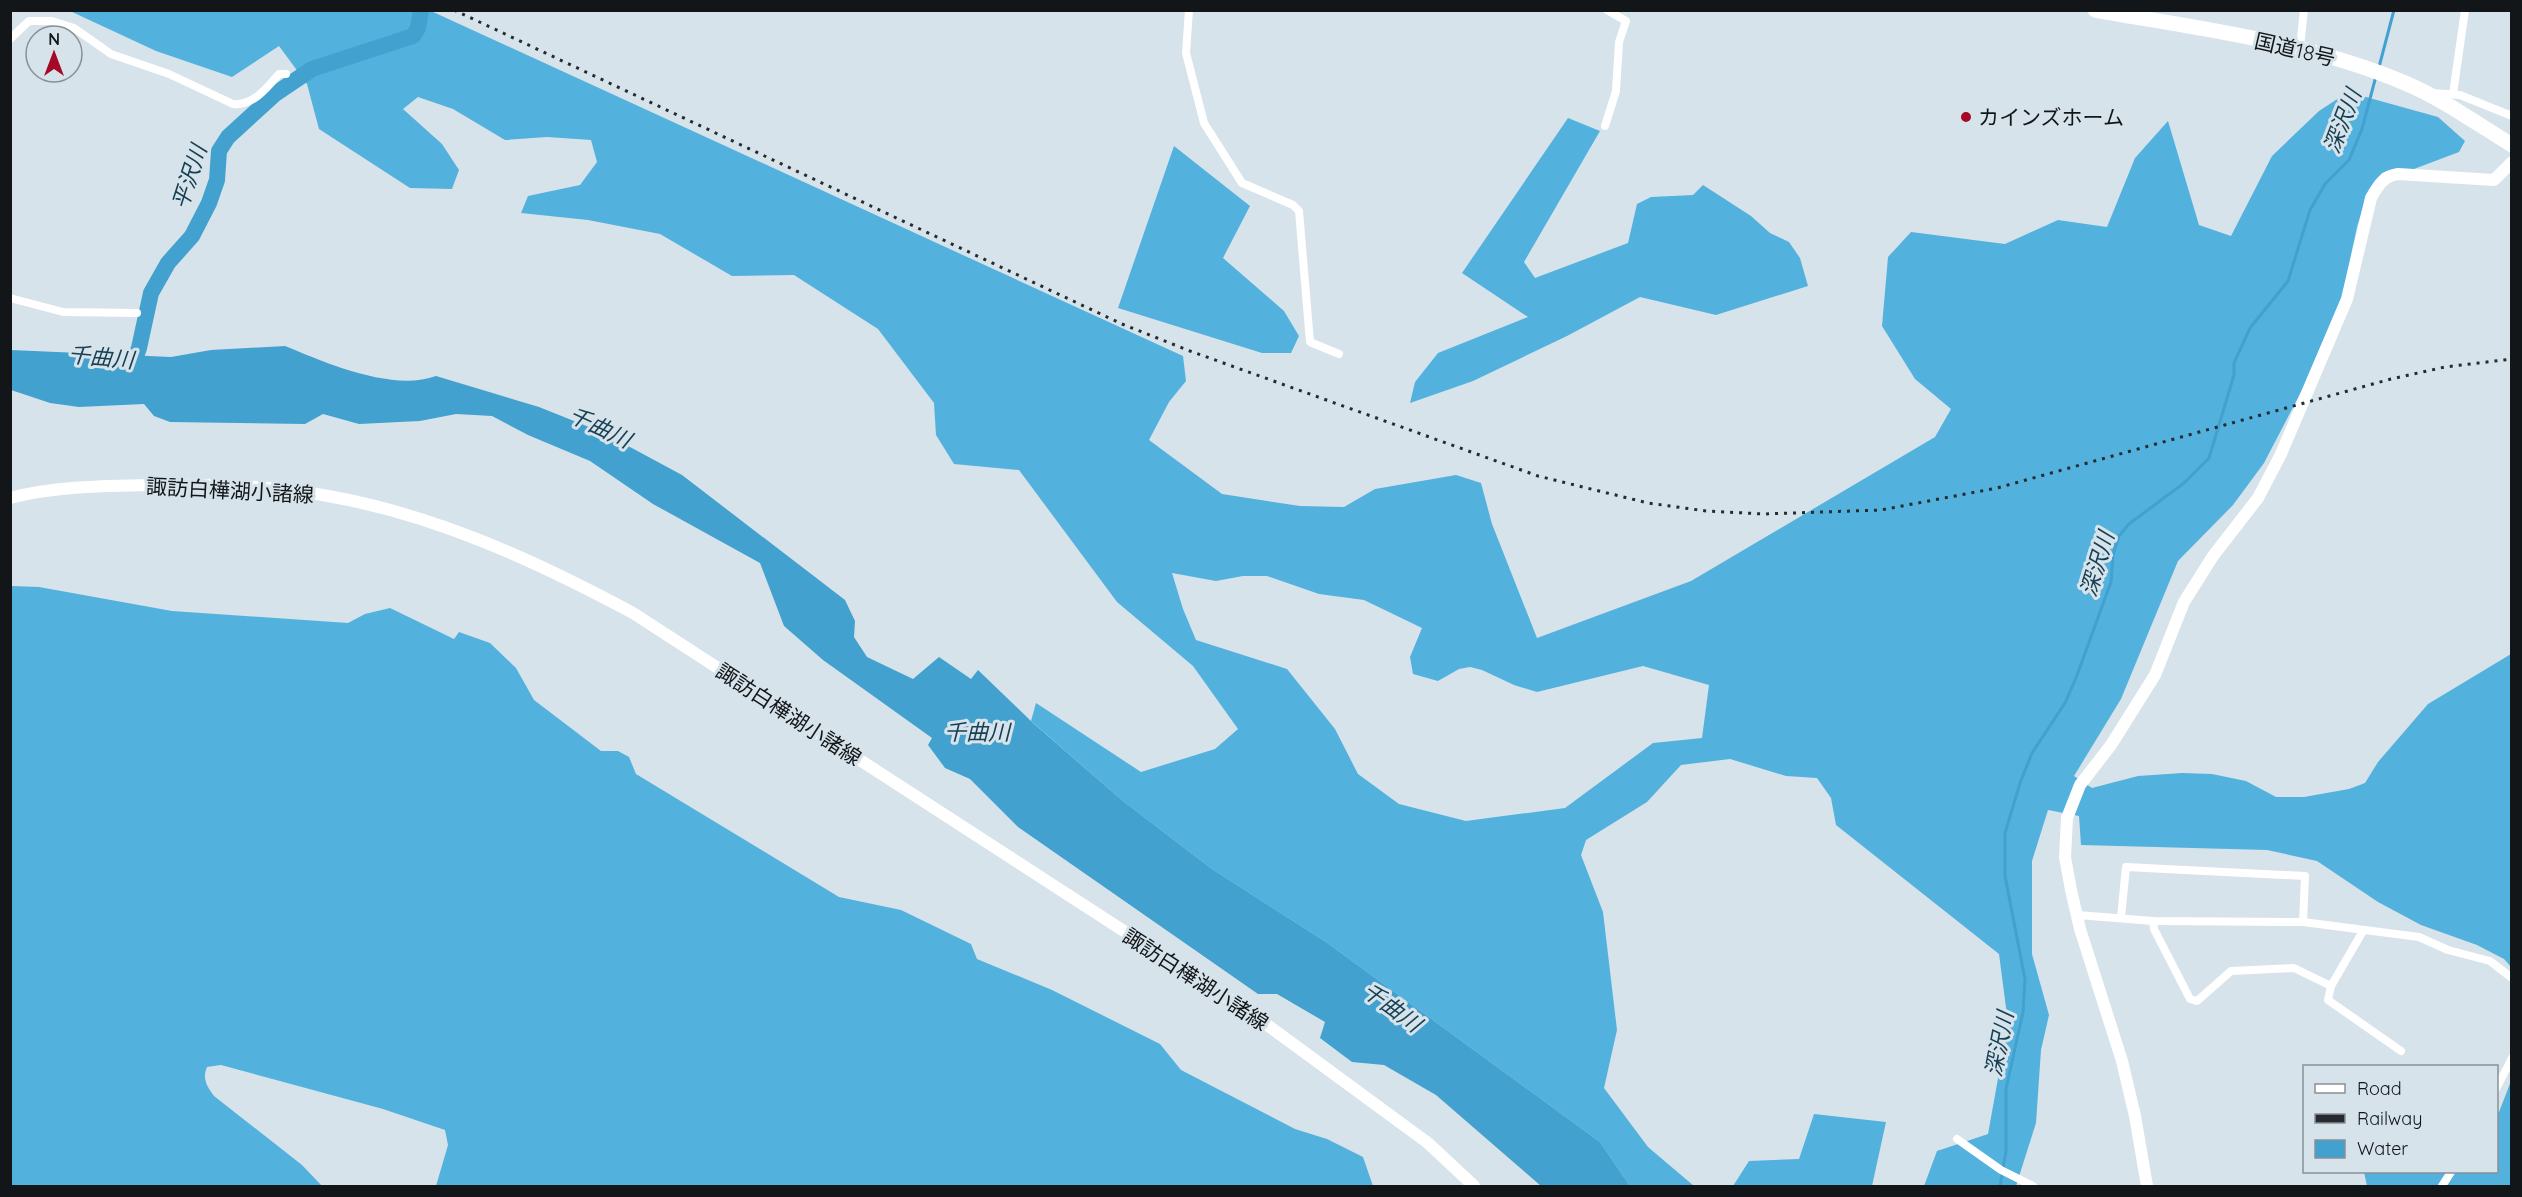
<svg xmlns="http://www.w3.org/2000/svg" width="2522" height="1197" font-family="Quicksand,'Noto Sans JP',sans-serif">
  <rect width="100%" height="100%" fill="#d7e3ea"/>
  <!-- forest -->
  <g fill="#53b1de" fill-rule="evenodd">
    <path d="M70,11H431L1183,356L1186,381L1169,402L1149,440L1222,494L1300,506L1344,507L1375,489L1456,475L1481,483L1492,524L1537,638L1691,581L1935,437L1951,409L1915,379L1882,326L1888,257L1911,232L2005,244L2058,220L2107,227L2135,158L2168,121L2199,225L2231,236L2272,156L2319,111L2348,92L2438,117L2465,141L2459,152L2414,169L2390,170L2382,173L2374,183L2366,197L2357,227L2342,297L2314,367L2264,463L2233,505L2178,561L2121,699L2074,776L2092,788L2138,776L2182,773L2212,774L2246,781L2276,797H2304L2349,789L2365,783L2378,762L2428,704L2511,654V967L2504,959L2477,945L2421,925L2378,902L2317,861L2267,850L2081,845L2079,816L2048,810L2032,861V954L2049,1015L2041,1050L2036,1123L2016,1186H1924L1937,1151L1988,1134L2008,1023L1999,954L1836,825L1831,798L1817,778L1786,776L1730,759L1681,765L1647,802L1586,840L1581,855L1603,912L1617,1030L1604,1088L1648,1147L1694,1186H1630L1600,1142L1326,942L1212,869L1123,801L1031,721L1036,703L1141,772L1215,749L1238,729L1193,666L1117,602L1019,470L954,464L936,435L934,403L878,329L794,275L732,276L660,234L588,220L521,213L528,196L580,185L597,162L591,140L547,137L505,140L453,109L418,97L403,109L442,144L459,170L452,189L410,188L319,129L307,84L279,46L232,77L156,51ZM1172,573L1216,581L1243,576H1267L1319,594L1364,600L1422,628L1410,657L1413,674L1438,681L1459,669L1470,667L1482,670L1514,685L1537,692L1643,666L1709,685L1702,738L1653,743L1565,808L1466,821L1399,804L1358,774L1335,729L1287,669L1196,640L1183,609Z"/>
    <polygon points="1568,118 1600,131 1524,262 1535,278 1628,243 1637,204 1651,197 1693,195 1703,185 1751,216 1770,233 1789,242 1800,258 1808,286 1716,315 1640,297 1567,336 1473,381 1410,403 1415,382 1438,353 1528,317 1462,273"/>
    <polygon points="1174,146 1250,206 1223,258 1284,311 1299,336 1291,353 1262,353 1118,308"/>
    <path d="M11,586L39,587L172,611L348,623L365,614L390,608L454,639L459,632L490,643L516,668L534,700L601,751H618L629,757L636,774L839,897L901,910L971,944L977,959L1052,990L1160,1044L1181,1070L1295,1129L1327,1139L1363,1157L1373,1186H436L448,1145L445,1130L383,1109L221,1065L207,1067C202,1079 207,1086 214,1096L302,1165L322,1186H11Z"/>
    <polygon points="2511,1081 2511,1186 2367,1186 2364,1172 2496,1172 2497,1112 2499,1112"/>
    <polygon points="1814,1114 1886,1122 1872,1186 1733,1186 1749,1161 1799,1159"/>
  </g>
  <!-- water -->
  <path fill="#42a1ce" d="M285,346C326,363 393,392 436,376L539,407L604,433L682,475L845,600L855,621L854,637L867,657L913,679L939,657L971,679L978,670L1033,723L1123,801L1212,869L1326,942L1600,1142L1630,1186H1541L1436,1095L1384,1065L1352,1062L1320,1038L1325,1022L1277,994H1258L1018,827L970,779L945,768L928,745L932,738L823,660L784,626L760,563L653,504L590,461L528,435L492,416L456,414L420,421L359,424L323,414L305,424L170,422L154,416L144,404L79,407L50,403L11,390V350L171,357L211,350Z"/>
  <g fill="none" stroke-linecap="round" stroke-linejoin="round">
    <!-- stream -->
    <g stroke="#42a1ce" stroke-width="3">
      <polyline points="2379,67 2394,10"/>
      <polyline points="2000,1186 2006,1151 2006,1089 2023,1012 2025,979 2005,876 2005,833 2020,783 2032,753 2065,703 2076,678 2111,582 2113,555 2119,536 2129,524 2184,483 2209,458 2234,375 2234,363 2250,328 2288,281 2310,210 2325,184 2349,160 2362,129 2376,76"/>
    </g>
    <!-- river -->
    <polyline stroke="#42a1ce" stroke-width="16" points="129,376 139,348 151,293 168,263 192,236 209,203 217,180 219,151 228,137 275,94 312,69 413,36 418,28 421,10"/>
    <!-- street -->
    <g stroke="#fff" stroke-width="8">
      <polyline points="1189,10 1186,53 1204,123 1242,183 1293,205 1299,211 1310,342 1339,354"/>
      <path d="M10,39L29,21H52L74,28L111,54L169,74L233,104C253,106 267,88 279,74H286"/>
      <polyline points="2300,47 2304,10"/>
      <polyline points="2432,93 2460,95 2512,116"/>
      <polyline points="2453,94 2465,10"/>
      <polyline points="1605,126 1616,91 1619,42 1626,21 1607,10"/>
      <polyline points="10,298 63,312 137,313"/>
      <polyline points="2078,915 2153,921 2303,922 2419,937 2448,950 2490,961 2512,978"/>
      <polyline points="2121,917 2126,867 2305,876 2303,922"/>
      <polyline points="2153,921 2154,929 2190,999 2197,1001 2231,971 2294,968 2331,986 2363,931"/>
      <polyline points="2331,986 2328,1000 2401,1051"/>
      <polyline points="2496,1089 2512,1058"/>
      <polyline points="1957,1139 2001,1170 2033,1186"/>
      <polyline points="2442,1186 2451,1172"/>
    </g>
    <!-- secondary -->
    <path stroke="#fff" stroke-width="12" d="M2147,1186L2135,1116L2122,1061L2080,929L2071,890L2065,857L2067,818L2080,785L2111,745L2155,675L2184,602L2213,556L2258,498L2281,454L2347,299L2371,198C2378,186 2383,176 2398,174L2494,180L2512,162"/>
    <!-- primary -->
    <path stroke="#fff" stroke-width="12" d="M10,498C56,486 104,486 151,485C209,484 270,485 328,496C436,515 536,561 633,613L1255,1016L1428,1143L1474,1186"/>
    <!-- highway -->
    <path stroke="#fff" stroke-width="15" d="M2095,10C2200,29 2306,41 2405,83C2443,99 2477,124 2512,145"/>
    <!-- rail -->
    <polyline stroke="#272b2f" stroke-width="3" stroke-dasharray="3 6" stroke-linecap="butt" points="454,10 1122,324 1190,351 1538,476 1648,503 1706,511 1764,514 1881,510 1997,488 2391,379 2445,367 2512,359"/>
  </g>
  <!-- markers -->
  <circle fill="#a50925" stroke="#d7e3ea" stroke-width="2" cx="1966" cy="117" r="6"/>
  <g text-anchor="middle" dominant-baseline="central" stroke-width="6" stroke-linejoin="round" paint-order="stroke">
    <!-- street labels -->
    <g font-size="21" fill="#121619" stroke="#d7e3ea">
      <text transform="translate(2295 49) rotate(13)">国道18号</text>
      <text transform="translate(230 490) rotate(3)">諏訪白樺湖小諸線</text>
      <text transform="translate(789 714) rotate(33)">諏訪白樺湖小諸線</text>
      <text transform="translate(1196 979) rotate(33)">諏訪白樺湖小諸線</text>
    </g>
    <!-- poi labels -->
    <g font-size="21" fill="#121619" stroke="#d7e3ea" text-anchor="start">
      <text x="1978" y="117">カインズホーム</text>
    </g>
    <!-- water labels -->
    <g font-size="22" font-style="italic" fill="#184054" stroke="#d7e3ea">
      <text transform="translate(2342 121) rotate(-69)">深沢川</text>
      <text transform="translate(189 177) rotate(-72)">平沢川</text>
      <text transform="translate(101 357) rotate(5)">千曲川</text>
      <text transform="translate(600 427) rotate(25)">千曲川</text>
      <text transform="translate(2097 564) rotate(-73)">深沢川</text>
      <text x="977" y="732">千曲川</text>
      <text transform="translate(1392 1007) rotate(36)">千曲川</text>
      <text transform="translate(1999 1044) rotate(-79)">深沢川</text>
    </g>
  </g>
  <!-- border -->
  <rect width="2522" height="1197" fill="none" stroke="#121619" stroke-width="24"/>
  <!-- legend -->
  <rect x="2303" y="1065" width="195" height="108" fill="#d7e3ea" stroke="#889196" stroke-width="1.5"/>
  <rect x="2315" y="1084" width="30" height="9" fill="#ffffff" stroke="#889196" stroke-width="1.5"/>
  <text x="2357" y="1095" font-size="18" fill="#121619">Road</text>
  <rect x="2315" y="1114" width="30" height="9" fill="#272b2f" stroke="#889196" stroke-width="1.5"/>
  <text x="2357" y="1125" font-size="18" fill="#121619">Railway</text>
  <rect x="2315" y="1140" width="30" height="18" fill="#42a1ce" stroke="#889196" stroke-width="1.5"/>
  <text x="2357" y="1155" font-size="18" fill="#121619">Water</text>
  <!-- north arrow -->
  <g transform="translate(54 54)"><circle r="28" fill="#d7e3ea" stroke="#889196" stroke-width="1.5"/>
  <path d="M0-4.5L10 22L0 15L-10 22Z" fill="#a50925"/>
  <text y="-9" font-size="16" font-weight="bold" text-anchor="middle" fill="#121619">N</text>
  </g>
</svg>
